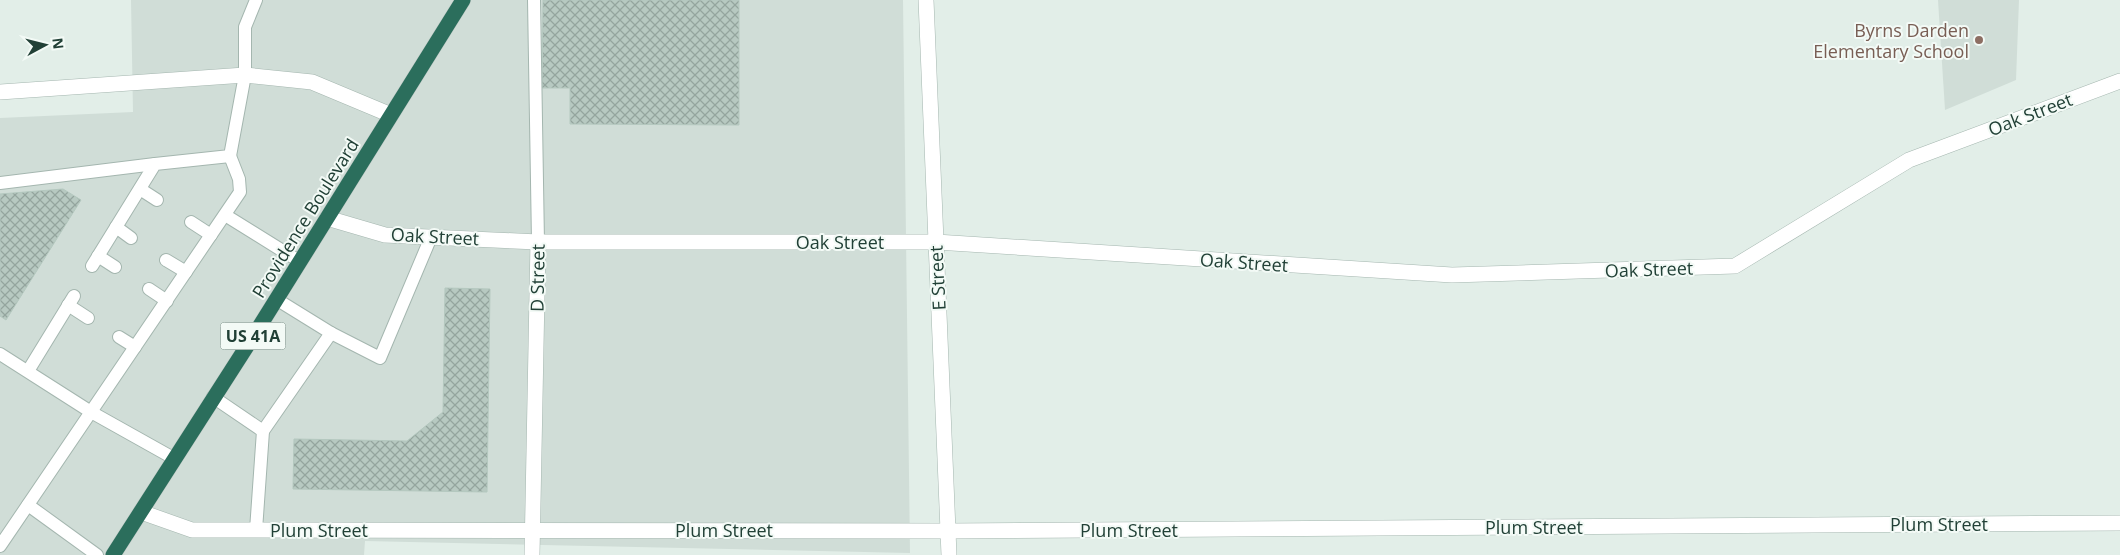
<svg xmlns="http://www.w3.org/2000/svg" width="2120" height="555" font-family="'Open Sans',sans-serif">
  <defs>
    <pattern id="building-cross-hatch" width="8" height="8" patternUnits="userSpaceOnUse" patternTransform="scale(1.25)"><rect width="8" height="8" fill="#b7c9c1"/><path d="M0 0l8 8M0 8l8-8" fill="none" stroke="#94a59e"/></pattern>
  </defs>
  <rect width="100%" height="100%" fill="#e2eee8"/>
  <!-- built -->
  <g fill="#d0ddd7">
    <polygon points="131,0 903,0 910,553 365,541 364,555 0,555 0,118 133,112"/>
    <polygon points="1938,0 2019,0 2016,80 1945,110"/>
  </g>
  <!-- building -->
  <g fill="url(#building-cross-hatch)" stroke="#b4c8bf">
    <polygon points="543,0 739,0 739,125 570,124 570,88 542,88"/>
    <polygon points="63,189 81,200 6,320 0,316 0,194"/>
    <polygon points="445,288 490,289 487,492 293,489 294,439 407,441 443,412"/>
  </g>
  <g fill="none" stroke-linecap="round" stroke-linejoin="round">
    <defs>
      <g id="lane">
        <polyline points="534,0 538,242"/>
        <polyline points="0,183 155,164"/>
        <polyline points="140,189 157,200"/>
        <polyline points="225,215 299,261"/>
        <polyline points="191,222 211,235"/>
        <polyline points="116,227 131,238"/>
        <polyline points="98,256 115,267"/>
        <polyline points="166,260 186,272"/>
        <polyline points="92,266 155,164 230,156 245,75 245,27 256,0"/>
        <polyline points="149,289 167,301"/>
        <polyline points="276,299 331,333 380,358 431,237"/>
        <polyline points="68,305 88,318"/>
        <polyline points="119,337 135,347"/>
        <polyline points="0,354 91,412 175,459"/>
        <polyline points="28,371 74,296"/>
        <polyline points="213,397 263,431 331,333"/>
        <polyline points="28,505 97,555"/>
        <polyline points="256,530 263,431"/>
        <polyline points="0,546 240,192 239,179 230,156"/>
      </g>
      <g id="street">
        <polyline points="926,0 949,555"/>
        <polyline points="0,92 245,75 312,82 391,115"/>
        <polyline points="327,218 385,235 538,242 936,242 1452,275 1735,266 1909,160 2120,81"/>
        <polyline points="141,512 192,530 949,531 2120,523"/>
        <polyline points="532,555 538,242"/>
      </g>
      <polyline id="highway" points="113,555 256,332 463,0"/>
    </defs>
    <!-- lane casing -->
    <use href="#lane" stroke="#a4b6af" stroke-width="14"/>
    <!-- street casing -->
    <use href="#street" stroke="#a4b6af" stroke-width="16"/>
    <!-- highway casing -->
    <use href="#highway" stroke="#c1cac7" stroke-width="16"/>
    <!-- lane -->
    <use href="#lane" stroke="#fff" stroke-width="12"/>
    <!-- street -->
    <use href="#street" stroke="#fff" stroke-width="15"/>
    <!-- highway -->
    <use href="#highway" stroke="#2b6e5c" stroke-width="15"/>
  </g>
  <!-- markers -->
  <circle fill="#8d6e63" stroke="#f3faf6" stroke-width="2" cx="1979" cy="40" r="5"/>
  <g text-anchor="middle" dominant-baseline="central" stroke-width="4" stroke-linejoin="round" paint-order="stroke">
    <!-- shield labels -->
    <rect fill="#f3faf6" stroke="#607870" stroke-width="1" x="220.5" y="322.5" width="65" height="27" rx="4"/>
    <g font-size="16" font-weight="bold" fill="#214036">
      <text x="253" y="336">US 41A</text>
    </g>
    <!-- education labels -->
    <g font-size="18" fill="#785e54" stroke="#f3faf6" text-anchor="end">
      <text x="1969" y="30">Byrns Darden<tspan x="1969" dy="21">Elementary School</tspan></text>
    </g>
    <!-- street labels -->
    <g font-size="18" fill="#214036" stroke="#f3faf6">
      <text transform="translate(2030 114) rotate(-21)">Oak Street</text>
      <text transform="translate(305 218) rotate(-58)">Providence Boulevard</text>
      <text transform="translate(435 236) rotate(3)">Oak Street</text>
      <text x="840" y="242">Oak Street</text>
      <text transform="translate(1244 262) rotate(4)">Oak Street</text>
      <text transform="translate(1649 269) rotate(-2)">Oak Street</text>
      <text transform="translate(537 278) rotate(-89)">D Street</text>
      <text transform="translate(937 278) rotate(-93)">E Street</text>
      <text x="1939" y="524">Plum Street</text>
      <text x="1534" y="527">Plum Street</text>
      <text x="319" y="530">Plum Street</text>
      <text x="724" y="530">Plum Street</text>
      <text x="1129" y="530">Plum Street</text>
    </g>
  </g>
  <!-- north arrow -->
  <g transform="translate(45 45) rotate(83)" stroke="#f3faf6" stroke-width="4" paint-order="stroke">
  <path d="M0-4L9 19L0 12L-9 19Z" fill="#214036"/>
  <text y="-8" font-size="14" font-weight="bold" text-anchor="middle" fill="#214036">N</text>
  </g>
</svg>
